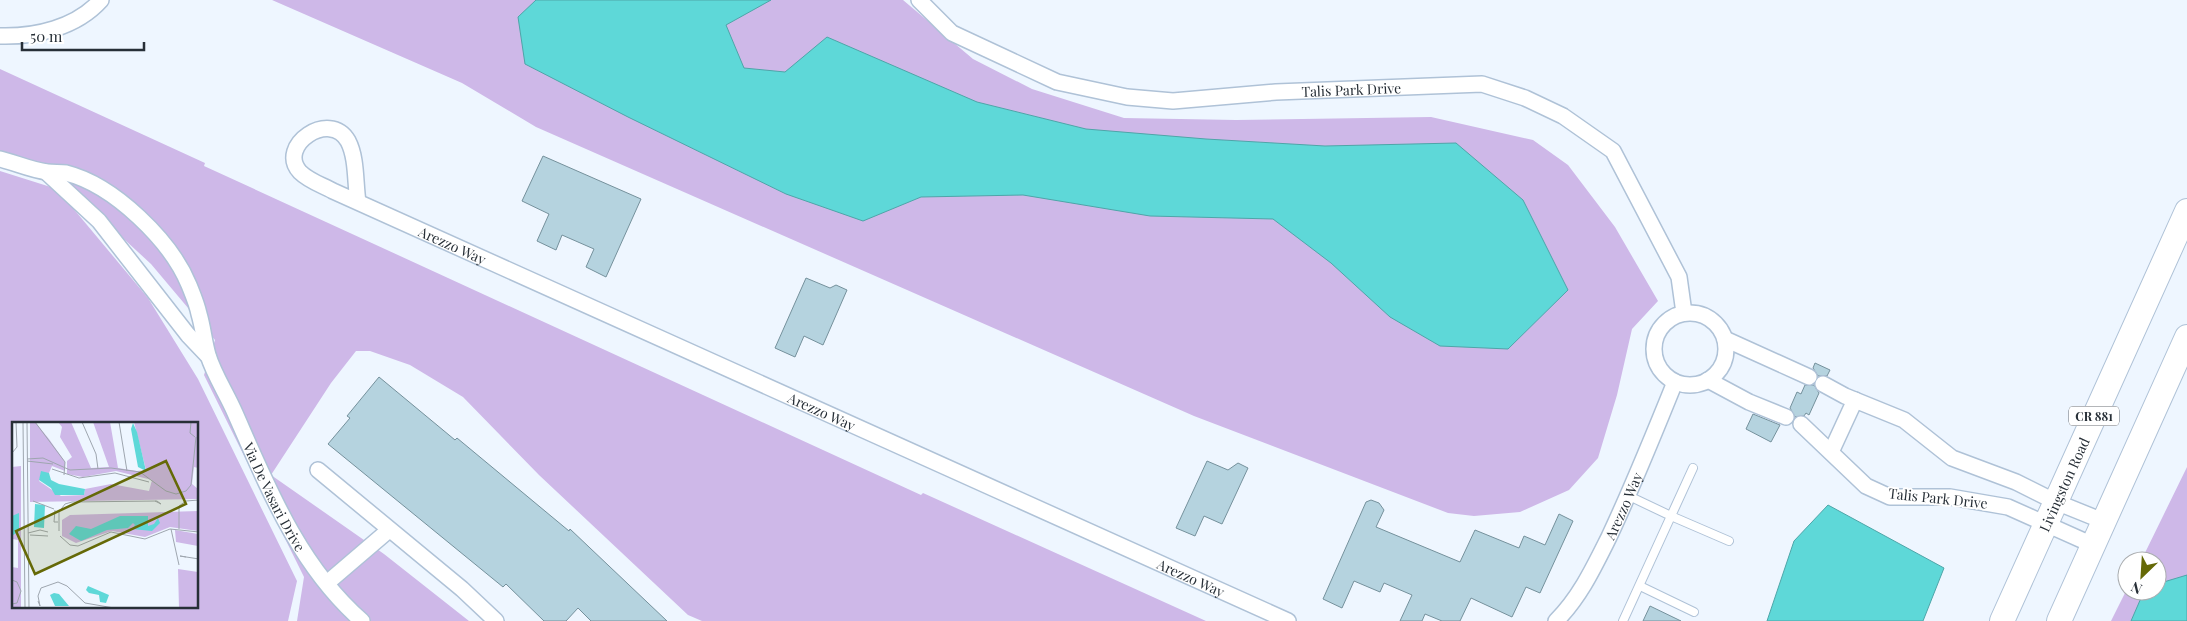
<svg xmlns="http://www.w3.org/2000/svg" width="2187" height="621" font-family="'Playfair Display',serif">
  <rect width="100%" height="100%" fill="#eef6ff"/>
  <!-- green -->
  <g fill="#ceb8e8" fill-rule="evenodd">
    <polygon points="272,0 903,0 973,59 1032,89 1124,118 1236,120 1431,117 1533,140 1568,165 1615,227 1658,301 1632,329 1617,395 1598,458 1569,490 1520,512 1474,516 1448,513 1194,416 536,127 462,83"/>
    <polygon points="0,69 205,163 204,166 921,495 923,493 1206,621 702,621 688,615 539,475 463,397 410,365 370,351 356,351 331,383 271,475 384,554 469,621 297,621 304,577 204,375 215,340 151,264 62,182 0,162"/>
    <path d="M0,171L57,189L148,298L198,379L297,581L288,621H0ZM14,424H198V607H14Z"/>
    <polygon points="2187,467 2187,621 2111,621 2127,589 2127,591 2157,591 2157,561 2141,561"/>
  </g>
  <!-- water -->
  <g fill="#5ed8d8" stroke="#4ea5a8">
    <polygon points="536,0 771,0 726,25 744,68 785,72 827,37 977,102 1086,129 1206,139 1325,146 1456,143 1523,200 1568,290 1508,349 1440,346 1390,317 1331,263 1273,219 1150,216 1023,195 921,197 863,221 786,194 628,117 525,64 518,17"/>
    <polygon points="1828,505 1944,568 1923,621 1767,621 1794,541"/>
    <polygon points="2187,575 2187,621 2131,621 2141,598 2149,591 2157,591 2157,584"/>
  </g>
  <!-- building -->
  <g fill="#b5d3df" stroke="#75919c">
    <polygon points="543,156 641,199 606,277 586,267 594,249 562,235 556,250 537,241 549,214 522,201"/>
    <polygon points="806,278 830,288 836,285 847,290 823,345 804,336 795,357 775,348"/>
    <polygon points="1815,363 1830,370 1827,376 1818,376 1813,368"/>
    <polygon points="379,377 455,440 457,438 569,531 570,529 667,621 591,621 578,608 566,621 544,621 506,584 503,587 328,444 350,418 347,416"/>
    <polygon points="1805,385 1814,385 1819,393 1809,415 1806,413 1804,416 1795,417 1790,408 1797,392 1801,394"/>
    <polygon points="1753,414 1780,425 1771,442 1746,429"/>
    <polygon points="1207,461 1228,470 1238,463 1248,468 1222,524 1204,516 1195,536 1176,528"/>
    <polygon points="1371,500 1379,503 1384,510 1376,527 1460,562 1475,530 1519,548 1524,536 1545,545 1559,514 1573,521 1540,593 1526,587 1512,617 1471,598 1460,621 1442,621 1425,614 1422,621 1400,621 1412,595 1384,583 1380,592 1354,581 1342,608 1323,599 1366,502"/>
    <polygon points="1650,606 1681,621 1643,621"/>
  </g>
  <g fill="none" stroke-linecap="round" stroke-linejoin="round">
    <defs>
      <g id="lane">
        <polyline points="1693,468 1671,516 1729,541"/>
        <polyline points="1640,586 1694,612"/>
        <polyline points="1623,621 1671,516 1629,496"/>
      </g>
      <g id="street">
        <path id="s1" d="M919,0L952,33L1057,82L1127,97L1173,101L1276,92L1482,84L1525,98L1563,116L1613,151L1679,277L1684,313"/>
        <path d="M0,36C35,37 76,28 101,0"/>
        <path id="s2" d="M0,159C16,163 31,170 47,172C54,173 60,172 66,173C114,185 171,241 189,285C193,295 197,304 199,314C203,327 204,341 208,355C214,375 227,394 235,413C268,488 299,566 362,621"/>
        <polyline points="46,172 99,221 188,335 208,356"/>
        <path id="s3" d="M358,202C355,183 357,158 348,141C330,109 276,146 300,172C309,181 322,185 333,191L1288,621"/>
        <circle cx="1690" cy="349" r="36"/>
        <polyline points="1725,339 1809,377"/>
        <polyline points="1708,380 1749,402 1786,417"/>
        <polyline points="1823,384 1845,396 1904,420 1952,458 2016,482 2056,502 2103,521"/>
        <polyline points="1801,424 1866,486 1890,497 1950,497 2008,507 2093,545"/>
        <polyline points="1831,452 1855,400"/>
        <polyline points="318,470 462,589 496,621"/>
        <polyline points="327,583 389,530"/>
        <path id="s4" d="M1556,621C1580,597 1594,567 1609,537C1633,486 1654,434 1675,382"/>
      </g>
      <g id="primary">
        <path id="s5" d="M2002,621L2187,211"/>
        <polyline points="2059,621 2187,337"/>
      </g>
    </defs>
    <!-- lane casing -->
    <use href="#lane" stroke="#afc2d7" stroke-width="10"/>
    <!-- street casing -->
    <use href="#street" stroke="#afc2d7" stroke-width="18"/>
    <!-- primary casing -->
    <use href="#primary" stroke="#afc2d7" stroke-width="26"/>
    <!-- lane -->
    <use href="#lane" stroke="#fff" stroke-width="8"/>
    <!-- street -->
    <use href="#street" stroke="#fff" stroke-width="15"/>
    <!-- primary -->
    <use href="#primary" stroke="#fff" stroke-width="24"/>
  </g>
  <g text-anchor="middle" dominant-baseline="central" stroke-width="4" stroke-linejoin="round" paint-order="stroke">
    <!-- shield labels -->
    <rect fill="#fff" stroke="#686d73" stroke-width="1" x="2069" y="406.5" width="50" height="19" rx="4"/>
    <g font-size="12" font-weight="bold" fill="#272f37">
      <text x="2094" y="416">CR 881</text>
    </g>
    <!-- street labels -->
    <g font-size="14" fill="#272f37" stroke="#fff">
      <text stroke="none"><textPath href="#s1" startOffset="459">Talis Park Drive</textPath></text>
      <text stroke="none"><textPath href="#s3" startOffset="321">Arezzo Way</textPath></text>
      <text stroke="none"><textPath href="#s3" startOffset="726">Arezzo Way</textPath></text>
      <text stroke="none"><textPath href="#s5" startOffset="150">Livingston Road</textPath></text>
      <text stroke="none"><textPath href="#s2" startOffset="468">Via De Vasari Drive</textPath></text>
      <text transform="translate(1938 498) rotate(6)">Talis Park Drive</text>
      <text stroke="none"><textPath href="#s4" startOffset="134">Arezzo Way</textPath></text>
      <text stroke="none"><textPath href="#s3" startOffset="1131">Arezzo Way</textPath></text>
    </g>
  </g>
  <!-- overview -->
  <g transform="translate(12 422)">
    <rect width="186" height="186" fill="#eef6ff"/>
    <path d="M18,0H23L37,17L53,40V49L40,44L37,51L29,52L27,59L49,74L72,73L73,67L99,62L137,69L140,58L104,49L71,55L55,52V39L60,35L48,15L50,5L46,0H59L79,46L97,45L81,0H98L106,46L125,49L134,48L122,0H186V46L182,45L180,62L186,67V77L18,80ZM9,44V186H0V145L6,146V118L0,117V45ZM186,89V109L158,105L133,115L100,109L64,121L50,114V98L58,93ZM163,108L186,112V124L164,120ZM166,147L186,150V186H167Z" fill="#ceb8e8"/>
    <path d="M121,1L125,10L134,49L126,45L119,7ZM29,49L37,51L39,58L47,62L73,67L72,73H43L39,66L27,58ZM23,82L33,83L32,106L22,105ZM7,91V109L0,114V94ZM108,94H136V104L142,102L146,96L148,101L140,109L120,107L123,103L121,101L116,106L95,108L69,119L57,112L64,104L79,107ZM76,164L97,173L94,181L88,180L87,173L77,171L74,168ZM42,171L47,172L57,184H43L38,173Z" fill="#5ed8d8"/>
    <path fill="none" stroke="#9ea6af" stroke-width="1" d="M11,0L13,186M15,0L17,186M23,0L53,40L52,53M70,0L84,32L86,47M107,0L115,49M179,0L178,11L183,15M0,31L5,25L4,0M15,37L31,36L58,48L99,46L128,50L154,69L164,72L174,69L179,63L184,15M15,39L41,42M40,47L67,56L103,51L137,60M21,79L42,87M43,88L42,100H46M159,107L167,143M167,107V84L174,79L187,78M47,109V90L53,82L60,80L145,79L149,82L143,79M16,111L28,108L36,110M18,113L36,114M48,114L58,123L66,124L99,110L133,117L158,107L187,110M174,135L168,134L187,137M0,158L5,160L9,169L5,181L0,182M26,179L28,184L26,174L29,166L46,160L55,164L73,181L102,186"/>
    <path fill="#656907" fill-opacity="0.15" stroke="#656907" stroke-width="2.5" d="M154,39L174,82L23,152L4,109Z"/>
    <rect width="186" height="186" fill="none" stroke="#272f37" stroke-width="2.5"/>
  </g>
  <!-- north arrow -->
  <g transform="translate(2142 576) rotate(205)"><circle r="24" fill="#ffffff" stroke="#a9acaf"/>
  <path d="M0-4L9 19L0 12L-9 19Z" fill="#656907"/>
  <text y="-8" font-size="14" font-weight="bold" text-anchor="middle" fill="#272f37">N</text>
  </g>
  <!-- scale -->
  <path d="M22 42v8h122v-8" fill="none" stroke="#272f37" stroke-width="2.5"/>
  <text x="30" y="42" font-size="15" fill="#272f37" stroke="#ffffff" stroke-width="4" paint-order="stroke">50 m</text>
</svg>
